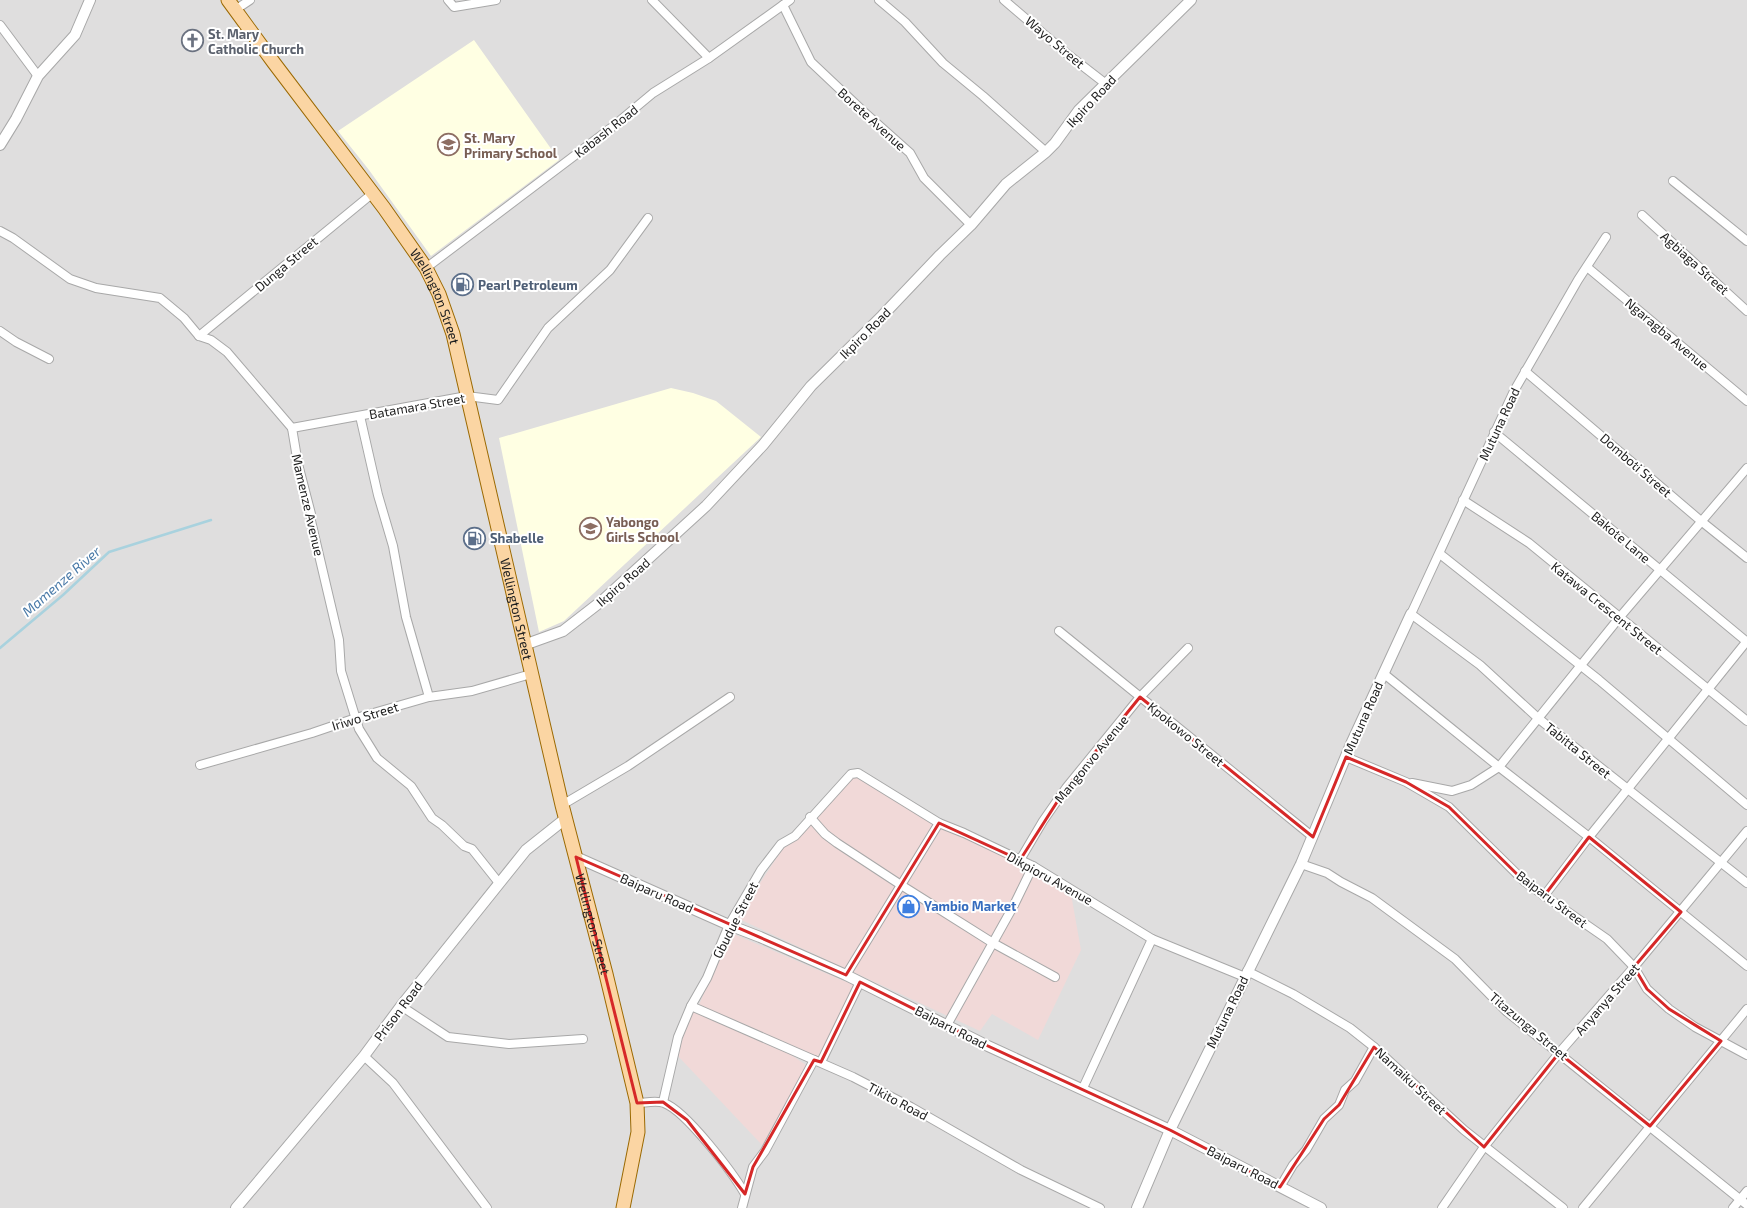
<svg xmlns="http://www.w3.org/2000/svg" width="1747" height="1208" font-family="'Exo 2',sans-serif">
  <rect width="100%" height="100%" fill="#f1eee8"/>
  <!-- residential -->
  <rect fill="#dfdede" x="0" y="0" width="1747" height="1208"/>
  <!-- commercial -->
  <g fill="#f1d9d8">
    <polygon points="849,770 1071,894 1081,950 1038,1040 992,1014 980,1031 737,918 787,842"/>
    <polygon points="729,932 856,986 820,1060 699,1005"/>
    <polygon points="692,1009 784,1050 809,1067 763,1146 677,1055"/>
  </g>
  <!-- education -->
  <g fill="#ffffe3">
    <polygon points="474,40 559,160 431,256 369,170 338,131"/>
    <polygon points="671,388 693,393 716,401 761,437 564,621 539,632 499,438"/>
  </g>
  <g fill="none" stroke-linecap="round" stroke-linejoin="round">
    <!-- stream -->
    <polyline stroke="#a9d2de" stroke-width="2.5" points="0,648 63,595 109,552 211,520"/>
    <defs>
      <g id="minor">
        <polyline points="448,0 454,7 496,0"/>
        <polyline points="652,0 709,58"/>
        <polyline points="879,0 905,22 943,63 983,96 1046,152"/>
        <polyline points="1004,0 1066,53 1106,84"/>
        <polyline points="783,5 811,62 864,112 910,153 924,178 971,225"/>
        <polyline points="235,10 250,0"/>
        <polyline points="0,25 38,76"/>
        <polyline points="1673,181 1747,241"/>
        <polyline points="1642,215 1747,311"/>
        <polyline points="0,231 13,238 70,279 96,288 160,298 184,318 199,336 211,340 227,352 292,428 298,464 311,514 311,521 339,640 341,671 359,729 377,758 411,786 432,818 442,825 464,846 472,849 499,883"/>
        <polyline points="1606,237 1578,280 1514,391 1411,614 1480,665 1539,719 1747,883"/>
        <polyline points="1587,267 1747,401"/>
        <polyline points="426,268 611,128 653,93 709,58 790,0"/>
        <polyline points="0,331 16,342 49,359"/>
        <polyline points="199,336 373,193"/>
        <polyline points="1525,371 1701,521 1747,558"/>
        <polyline points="360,416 378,495 393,546 406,617 429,697"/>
        <polyline points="292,428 467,396 498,400 548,328 610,270 648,218"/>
        <polyline points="1494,432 1747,642"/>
        <polyline points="1463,500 1529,543 1747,721"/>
        <polyline points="1440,554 1599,680 1747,805"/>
        <polyline points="1059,631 1313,837"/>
        <polyline points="1383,673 1499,767 1589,837 1747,966"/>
        <polyline points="1346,757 1406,782 1449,807 1525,882 1607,939 1634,967 1647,989 1669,1009 1695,1027 1747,1055"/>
        <polyline points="200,765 312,733 356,718 429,697 472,691 531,674"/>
        <polyline points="1412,783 1452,791 1471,785 1499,767 1619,618 1747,468"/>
        <polyline points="562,805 628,766 730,697"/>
        <polyline points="810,817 825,834 837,843 901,885 993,943 1055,977"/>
        <polyline points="1020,860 1043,821 1066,788 1140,697 1188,648"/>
        <polyline points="1301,864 1327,873 1341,882 1372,898 1455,959 1506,1011 1747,1205"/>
        <polyline points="1544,896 1589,837 1747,641"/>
        <polyline points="1247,971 1293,994 1350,1028 1374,1047 1464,1130 1563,1208"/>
        <polyline points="846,975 939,823"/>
        <polyline points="401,1006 448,1037 509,1044 583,1039"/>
        <polyline points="691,1006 853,1077 911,1107 1021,1170 1100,1208"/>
        <polyline points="947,1025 1014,905 1033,866"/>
        <polyline points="364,1056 393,1083 487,1208"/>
        <polyline points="821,1062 860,982"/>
        <polyline points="1083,1088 1152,939"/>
        <polyline points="663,1102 678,1037 691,1006 707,978 729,925 761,870 781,844 795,836 851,774 858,773 939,823 964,833 1033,866 1152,939 1245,977"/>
        <path d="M637,1103C644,1103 657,1100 664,1103C686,1111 733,1173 745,1194"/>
        <polyline points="1280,1187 1293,1165 1306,1150 1324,1119 1339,1105 1345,1090 1355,1081 1374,1047"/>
        <polyline points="742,1208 753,1167 765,1151 814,1060"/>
        <polyline points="1442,1208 1484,1147 1559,1053 1634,967 1747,831"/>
        <polyline points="1583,1208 1747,1009"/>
        <polyline points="1733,1208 1747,1191"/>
      </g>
      <g id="tertiary">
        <polyline points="0,145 16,119 38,76 75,35 90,0"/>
        <polyline points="524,645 563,631 603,600 706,506 763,445 811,386 882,316 940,255 971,225 1006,184 1046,152 1055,143 1079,110 1191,0"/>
        <polyline points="576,857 729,925 760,937 846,975 988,1046 1170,1130 1321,1208"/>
        <polyline points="236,1208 364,1056 401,1006 526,850 565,819"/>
        <polyline points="1137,1208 1170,1130 1301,864 1351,744 1411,614"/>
      </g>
      <g id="primary">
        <path id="s1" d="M228,0L274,63L384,208L426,268L439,294L453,334L562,805L606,974L637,1103L638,1132L623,1208"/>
      </g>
    </defs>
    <!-- minor casing -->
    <use href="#minor" stroke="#a8a8a8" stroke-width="10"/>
    <!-- tertiary casing -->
    <use href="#tertiary" stroke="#a8a8a8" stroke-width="12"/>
    <!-- primary casing -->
    <use href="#primary" stroke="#9b6902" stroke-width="15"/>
    <!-- minor -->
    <use href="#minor" stroke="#fff" stroke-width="8"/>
    <!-- tertiary -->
    <use href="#tertiary" stroke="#fff" stroke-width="10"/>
    <!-- primary -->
    <use href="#primary" stroke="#fbd5a3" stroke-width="13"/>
  </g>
  <!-- marked area -->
  <path fill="none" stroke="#d62828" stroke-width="3" stroke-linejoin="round" d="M1140,697L1313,837L1346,757L1406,782L1449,807L1525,882L1544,896L1589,837L1681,912L1634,967L1647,989L1669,1009L1721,1041L1650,1126L1559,1053L1484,1147L1374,1047L1339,1105L1324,1119L1280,1187L1170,1130L988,1046L860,982L821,1062L814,1060L753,1167L745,1194L687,1120L663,1102L637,1103L576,857L846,975L939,823L1020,860L1066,788Z"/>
  <!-- icons -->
  <defs>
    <symbol id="church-ring" viewBox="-11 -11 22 22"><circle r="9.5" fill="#fff" stroke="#6b7280" stroke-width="1.5"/><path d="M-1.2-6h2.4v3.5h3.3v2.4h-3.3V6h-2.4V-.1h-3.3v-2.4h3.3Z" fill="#6b7280"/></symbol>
    <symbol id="school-ring" viewBox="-11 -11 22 22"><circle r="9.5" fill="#fff" stroke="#8d6e63" stroke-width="1.5"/><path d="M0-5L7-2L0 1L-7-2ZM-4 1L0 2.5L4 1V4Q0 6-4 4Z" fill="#8d6e63"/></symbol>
    <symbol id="fuel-ring" viewBox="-11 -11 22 22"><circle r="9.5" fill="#fff" stroke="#5c6f8a" stroke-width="1.5"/><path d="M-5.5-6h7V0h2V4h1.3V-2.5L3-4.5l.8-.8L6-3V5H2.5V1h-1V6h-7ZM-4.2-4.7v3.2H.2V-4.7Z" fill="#5c6f8a"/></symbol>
    <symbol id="shop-ring" viewBox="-11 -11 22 22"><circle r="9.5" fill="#fff" stroke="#3f7fe0" stroke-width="1.5"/><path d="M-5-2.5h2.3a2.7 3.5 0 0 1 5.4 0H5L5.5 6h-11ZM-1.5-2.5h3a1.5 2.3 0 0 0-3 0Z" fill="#3f7fe0"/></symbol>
  </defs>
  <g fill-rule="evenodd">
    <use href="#church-ring" x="180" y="28" width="25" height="25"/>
    <use href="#school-ring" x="436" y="132" width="25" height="25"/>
    <use href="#fuel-ring" x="450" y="272" width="25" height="25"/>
    <use href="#school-ring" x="578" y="516" width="25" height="25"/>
    <use href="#fuel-ring" x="462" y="526" width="25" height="25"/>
    <use href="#shop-ring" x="896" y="894" width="25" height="25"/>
  </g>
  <g text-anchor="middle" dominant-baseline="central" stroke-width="4" stroke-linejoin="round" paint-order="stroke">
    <!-- worship labels -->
    <g font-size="13" font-weight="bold" fill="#5b616d" stroke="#fff" text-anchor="start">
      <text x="208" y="34">St. Mary<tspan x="208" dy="15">Catholic Church</tspan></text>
    </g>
    <!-- street labels -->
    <g font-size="13" fill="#212121" stroke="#fff">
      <text transform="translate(1055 42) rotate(40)">Wayo Street</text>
      <text transform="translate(1091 101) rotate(-47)">Ikpiro Road</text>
      <text transform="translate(872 119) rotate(42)">Borete Avenue</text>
      <text transform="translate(606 131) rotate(-38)">Kabash Road</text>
      <text transform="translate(1695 263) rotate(42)">Agbiaga Street</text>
      <text transform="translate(286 264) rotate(-40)">Dunga Street</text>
      <text stroke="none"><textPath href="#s1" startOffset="363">Wellington Street</textPath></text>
      <text transform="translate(865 333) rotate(-45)">Ikpiro Road</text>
      <text transform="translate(1667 334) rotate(40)">Ngaragba Avenue</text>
      <text transform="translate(417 406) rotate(-10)">Batamara Street</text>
      <text transform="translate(1499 424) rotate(-65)">Mutuna Road</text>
      <text transform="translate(1636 465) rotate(41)">Domboti Street</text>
      <text transform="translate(308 505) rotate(77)">Mamenze Avenue</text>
      <text transform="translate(1621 537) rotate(40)">Bakote Lane</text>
      <text transform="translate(623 582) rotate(-41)">Ikpiro Road</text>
      <text transform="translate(1607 608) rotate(39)">Katawa Crescent Street</text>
      <text stroke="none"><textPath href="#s1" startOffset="687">Wellington Street</textPath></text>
      <text transform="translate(365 716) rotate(-17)">Iriwo Street</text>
      <text transform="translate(1363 718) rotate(-66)">Mutuna Road</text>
      <text transform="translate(1186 734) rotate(39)">Kpokowo Street</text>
      <text transform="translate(1578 750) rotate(39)">Tabitta Street</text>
      <text transform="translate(1091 759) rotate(-51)">Mangonvo Avenue</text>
      <text transform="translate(1050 878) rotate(29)">Dikpioru Avenue</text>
      <text transform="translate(657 893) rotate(24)">Baiparu Road</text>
      <text transform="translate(1552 899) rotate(37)">Baiparu Street</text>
      <text transform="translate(735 920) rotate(-63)">Gbudue Street</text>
      <text stroke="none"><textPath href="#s1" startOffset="1011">Wellington Street</textPath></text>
      <text transform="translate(1607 999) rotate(-49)">Anyanya Street</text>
      <text transform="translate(398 1011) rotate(-53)">Prison Road</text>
      <text transform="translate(1227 1012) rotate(-64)">Mutuna Road</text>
      <text transform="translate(1529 1026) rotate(40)">Titazunga Street</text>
      <text transform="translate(951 1027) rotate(27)">Baiparu Road</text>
      <text transform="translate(1411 1081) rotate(43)">Namaiku Street</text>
      <text transform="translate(898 1101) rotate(28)">Tikito Road</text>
      <text transform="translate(1243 1167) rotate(27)">Baiparu Road</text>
    </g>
    <!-- education labels -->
    <g font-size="13" font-weight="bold" fill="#785e54" stroke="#fff" text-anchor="start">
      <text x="464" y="138">St. Mary<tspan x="464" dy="15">Primary School</tspan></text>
      <text x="606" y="522">Yabongo<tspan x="606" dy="15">Girls School</tspan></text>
    </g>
    <!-- service labels -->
    <g font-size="13" font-weight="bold" fill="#4e5e75" stroke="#fff" text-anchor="start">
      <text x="478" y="285">Pearl Petroleum</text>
      <text x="490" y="538">Shabelle</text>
    </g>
    <!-- shop labels -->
    <g font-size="13" font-weight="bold" fill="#366cbe" stroke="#fff" text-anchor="start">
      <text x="924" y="906">Yambio Market</text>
    </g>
    <!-- water labels -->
    <g font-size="14" font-style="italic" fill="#4a7aa8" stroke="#fff">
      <text transform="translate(61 581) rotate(-41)">Mamenze River</text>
    </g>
  </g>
</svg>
